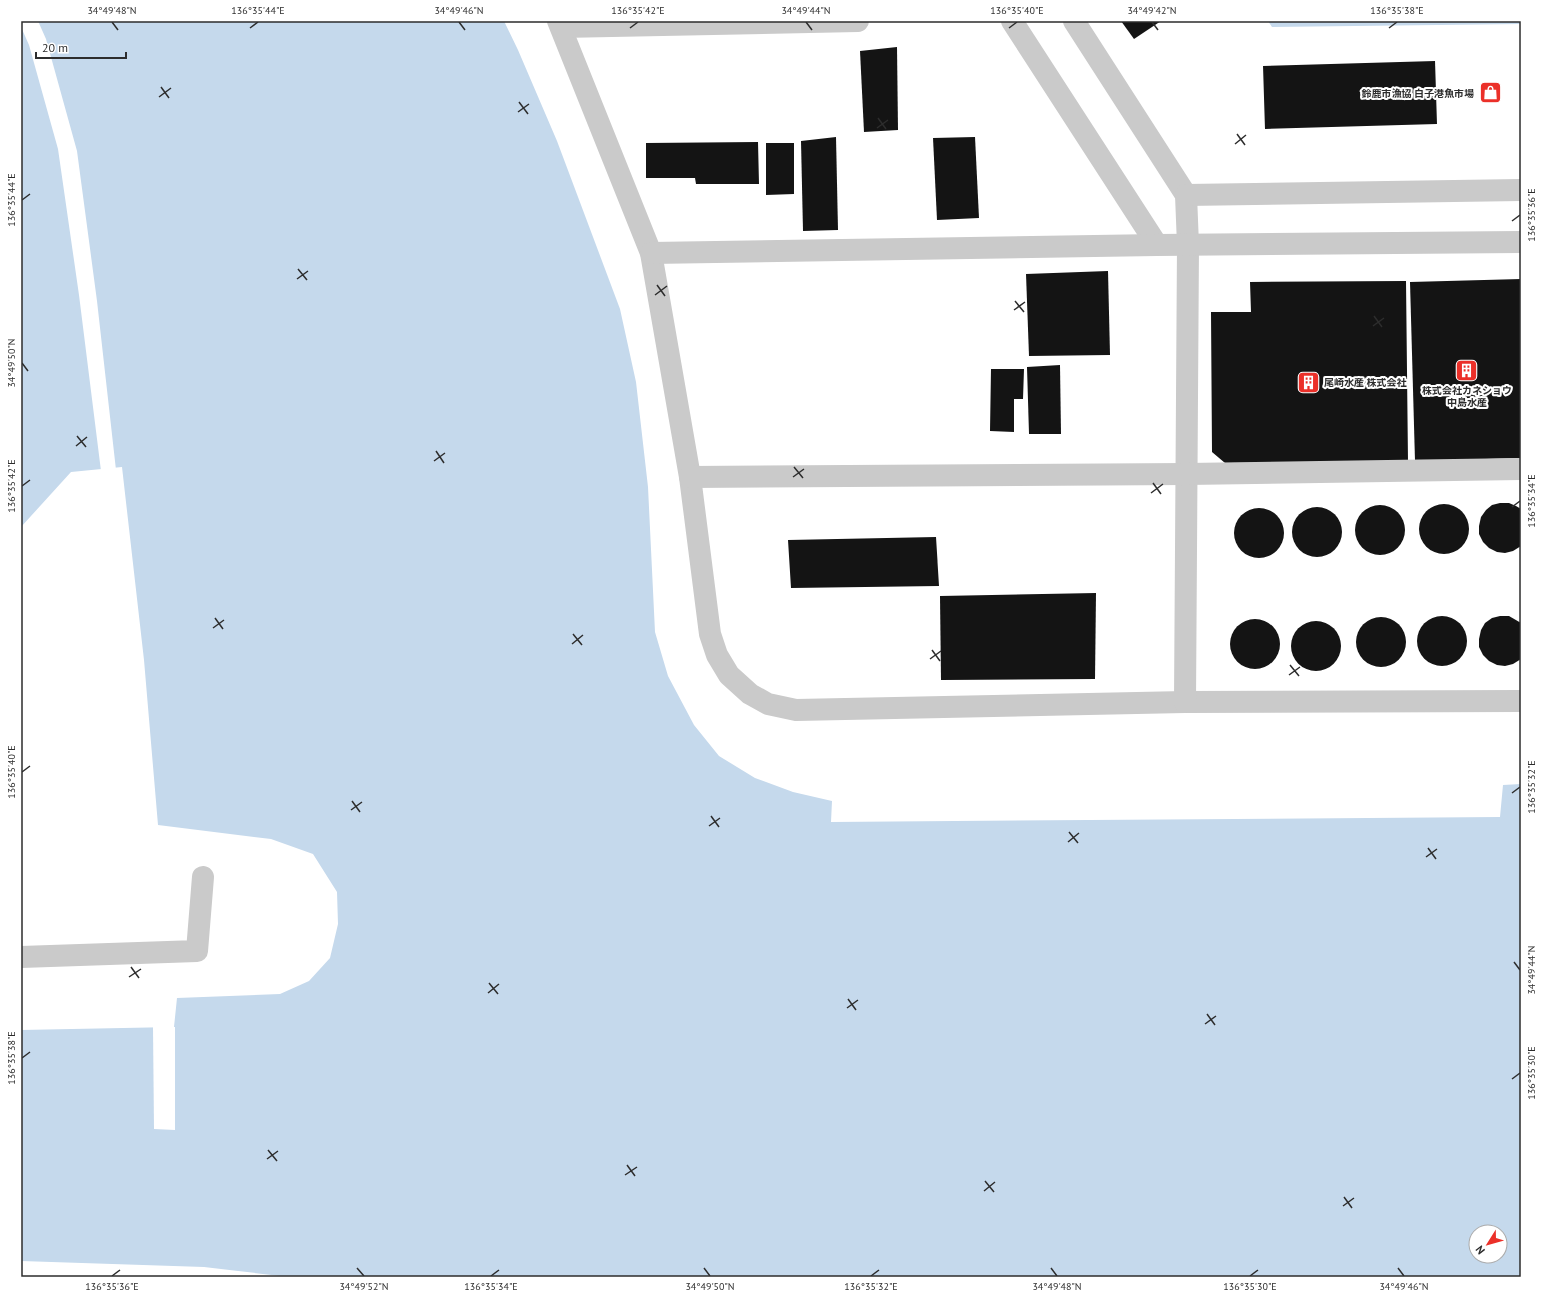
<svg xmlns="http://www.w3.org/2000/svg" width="1542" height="1298" font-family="'PT Sans','Noto Sans JP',sans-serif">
  <rect width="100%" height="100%" fill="#fff"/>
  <!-- water -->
  <g fill="#c5d9ec" fill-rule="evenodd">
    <path d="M21,21H504L518,50L557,141L620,309L636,382L648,487L655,632L668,676L694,725L719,756L755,778L793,792L832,801L831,822L1500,817L1503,785L1521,784V1277H289L204,1267L21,1261V1030L174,1027L177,998L280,994L309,981L330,958L338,924L337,892L313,854L271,839L158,825L144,660L122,467L71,472L21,527ZM1476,1232H1500V1256H1476Z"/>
    <polygon points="1268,21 1521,21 1521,24 1272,27"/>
  </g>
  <!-- pier -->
  <g fill="#fff">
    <polygon points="21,21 38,21 46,39 77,151 97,301 116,470 101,471 79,295 58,149 29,45 21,27"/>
    <polygon points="153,1027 175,1027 175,1130 154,1129"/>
  </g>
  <!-- building -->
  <g fill="#141414">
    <polygon points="1121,21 1161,21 1134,39"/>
    <polygon points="897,47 898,130 864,132 860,51"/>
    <polygon points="1435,61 1437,124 1265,129 1263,66"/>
    <polygon points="836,137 838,230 803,231 801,141"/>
    <polygon points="975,137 979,218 937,220 933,138"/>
    <polygon points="758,142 759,184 696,184 695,178 646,178 646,143"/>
    <polygon points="766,143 794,143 794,194 766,195"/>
    <polygon points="1108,271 1110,355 1029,356 1026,274"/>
    <polygon points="1521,279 1521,458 1415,461 1410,282"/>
    <polygon points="1406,281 1408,462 1225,463 1212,452 1211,312 1251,312 1250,282"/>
    <polygon points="1060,365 1061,434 1029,434 1027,367"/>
    <polygon points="991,369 1024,369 1023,399 1014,399 1014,432 990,431"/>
    <polygon points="1500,503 1509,503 1516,506 1521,509 1521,546 1513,551 1505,553 1497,552 1489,548 1483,542 1479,534 1479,526 1481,517 1486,510 1492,505"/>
    <circle cx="1444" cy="529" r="25"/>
    <circle cx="1380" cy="530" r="25"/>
    <circle cx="1317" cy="532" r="25"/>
    <circle cx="1259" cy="533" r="25"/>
    <polygon points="936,537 939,586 791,588 788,540"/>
    <polygon points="1096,593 1095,679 941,680 940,596"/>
    <polygon points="1500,616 1509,616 1521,623 1521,659 1513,664 1505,666 1497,665 1489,661 1483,655 1479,647 1479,639 1481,630 1485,623 1492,618"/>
    <circle cx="1442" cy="641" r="25"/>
    <circle cx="1381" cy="642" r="25"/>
    <circle cx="1255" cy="644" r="25"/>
    <circle cx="1316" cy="646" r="25"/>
  </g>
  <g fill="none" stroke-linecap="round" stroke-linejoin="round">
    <!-- minor -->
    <g stroke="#cacaca" stroke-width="22">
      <polyline points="558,21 651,253 690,477 710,634 717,655 729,675 750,694 768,704 796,710 1185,702 1521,701"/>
      <polyline points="1012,21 1157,245"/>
      <polyline points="1074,21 1186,195 1188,245 1185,702"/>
      <polyline points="561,27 858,21"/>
      <polyline points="1186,195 1521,190"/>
      <polyline points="651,253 1157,245 1521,242"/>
      <polyline points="690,477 1187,474 1521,469"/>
      <polyline points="21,957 197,951 203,877"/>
    </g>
  </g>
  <!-- ticks -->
  <path fill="none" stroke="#2d2d2d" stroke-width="1.5" d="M112,22L118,30M459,22L465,30M806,22L812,30M1152,22L1158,30M250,28L258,22M630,28L638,22M1009,28L1017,22M1389,28L1397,22M161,87L169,98M159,97L171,88M519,102L528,114M518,112L529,104M878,118L886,129M877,128L888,120M1237,134L1245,145M1235,144L1246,135M22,200L30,194M1512,221L1520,215M298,269L307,280M297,279L308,271M657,285L665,296M655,295L667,286M1015,301L1024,312M1014,310L1025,302M1374,316L1382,327M1373,326L1384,318M22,363L28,371M77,436L86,447M76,446L87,437M436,451L444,463M434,461L445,453M794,467L803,478M793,477L804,469M1153,483L1161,494M22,486L30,480M1151,493L1163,484M1512,507L1520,501M215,618L223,629M213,628L224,620M573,634L582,645M572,644L583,635M932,650L940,661M930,659L941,651M1290,665L1299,676M1289,675L1300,667M22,772L30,766M1512,793L1520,787M352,801L360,812M351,810L362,802M711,816L719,827M709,826L720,818M1069,832L1078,843M1068,842L1079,833M1428,848L1436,859M1426,857L1437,849M1514,962L1520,970M131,967L139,978M129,977L141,969M489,983L498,994M488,993L499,984M848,999L856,1010M847,1008L858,1000M1207,1014L1215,1025M1205,1024L1216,1016M22,1058L30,1052M1512,1079L1520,1073M268,1150L277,1161M267,1159L278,1151M627,1165L635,1176M625,1175L637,1167M985,1181L994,1192M984,1191L995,1182M1344,1197L1352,1208M1343,1206L1354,1198M357,1268L364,1276M704,1268L710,1276M1051,1268L1057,1276M1398,1268L1404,1276M112,1276L120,1270M491,1276L499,1270M871,1276L879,1270M1250,1276L1258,1270"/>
  <!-- icons -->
  <defs>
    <symbol id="shop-square" viewBox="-11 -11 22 22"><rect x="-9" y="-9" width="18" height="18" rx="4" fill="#eb3029" stroke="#fff"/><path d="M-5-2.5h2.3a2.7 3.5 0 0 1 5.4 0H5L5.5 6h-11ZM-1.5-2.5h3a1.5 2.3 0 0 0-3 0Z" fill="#fff"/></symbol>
    <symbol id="building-square" viewBox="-11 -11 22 22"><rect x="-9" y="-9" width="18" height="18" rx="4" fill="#eb3029" stroke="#fff"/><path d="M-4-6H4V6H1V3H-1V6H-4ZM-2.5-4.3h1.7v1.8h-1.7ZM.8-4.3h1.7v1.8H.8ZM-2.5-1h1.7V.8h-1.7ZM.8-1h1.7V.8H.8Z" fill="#fff"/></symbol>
  </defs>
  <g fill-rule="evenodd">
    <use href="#shop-square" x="1478" y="80" width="25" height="25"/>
    <use href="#building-square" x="1454" y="358" width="25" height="25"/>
    <use href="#building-square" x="1296" y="370" width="25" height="25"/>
  </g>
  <g text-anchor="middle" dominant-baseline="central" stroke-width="4" stroke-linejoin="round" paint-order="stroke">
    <!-- poi labels -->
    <g font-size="10" font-weight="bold" fill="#2d2d2d" stroke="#fff" text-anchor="end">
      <text x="1474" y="93">鈴鹿市漁協 白子港魚市場</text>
      <text x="1324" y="382" text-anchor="start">尾崎水産 株式会社</text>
      <text x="1467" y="390" text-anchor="middle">株式会社カネショウ<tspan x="1467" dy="12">中島水産</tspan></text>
    </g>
  </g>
  <!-- border -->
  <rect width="1542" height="1298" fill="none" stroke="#ffffff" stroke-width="44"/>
  <!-- north arrow -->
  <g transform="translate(1488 1244) rotate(233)"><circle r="19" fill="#ffffff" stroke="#ababab"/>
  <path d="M0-3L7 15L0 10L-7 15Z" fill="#eb3029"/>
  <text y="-6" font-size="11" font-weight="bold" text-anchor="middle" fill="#2d2d2d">N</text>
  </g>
  <!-- scale -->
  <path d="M36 52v6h90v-6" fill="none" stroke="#2d2d2d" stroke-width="2"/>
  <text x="42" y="52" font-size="12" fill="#2d2d2d" stroke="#ffffff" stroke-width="3" paint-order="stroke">20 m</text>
  <rect x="22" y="22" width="1498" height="1254" fill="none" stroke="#2d2d2d" stroke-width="1.5"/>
  <g font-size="10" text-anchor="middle" fill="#2d2d2d">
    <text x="112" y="14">34°49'48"N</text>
    <text x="258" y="14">136°35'44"E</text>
    <text x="459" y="14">34°49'46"N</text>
    <text x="638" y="14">136°35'42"E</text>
    <text x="806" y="14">34°49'44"N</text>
    <text x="1017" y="14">136°35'40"E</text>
    <text x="1152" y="14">34°49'42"N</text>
    <text x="1397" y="14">136°35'38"E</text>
    <text transform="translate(11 200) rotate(-90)" y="4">136°35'44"E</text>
    <text transform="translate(1531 215) rotate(-90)" y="4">136°35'36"E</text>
    <text transform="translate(11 363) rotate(-90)" y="4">34°49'50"N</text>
    <text transform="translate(11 486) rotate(-90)" y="4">136°35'42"E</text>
    <text transform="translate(1531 501) rotate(-90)" y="4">136°35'34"E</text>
    <text transform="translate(11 772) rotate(-90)" y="4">136°35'40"E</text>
    <text transform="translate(1531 787) rotate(-90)" y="4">136°35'32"E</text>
    <text transform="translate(1531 970) rotate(-90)" y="4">34°49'44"N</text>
    <text transform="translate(11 1058) rotate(-90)" y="4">136°35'38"E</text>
    <text transform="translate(1531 1073) rotate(-90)" y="4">136°35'30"E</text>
    <text x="112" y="1290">136°35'36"E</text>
    <text x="364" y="1290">34°49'52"N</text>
    <text x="491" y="1290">136°35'34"E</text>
    <text x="710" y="1290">34°49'50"N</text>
    <text x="871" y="1290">136°35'32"E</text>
    <text x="1057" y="1290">34°49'48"N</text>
    <text x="1250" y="1290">136°35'30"E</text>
    <text x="1404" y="1290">34°49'46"N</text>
  </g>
</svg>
